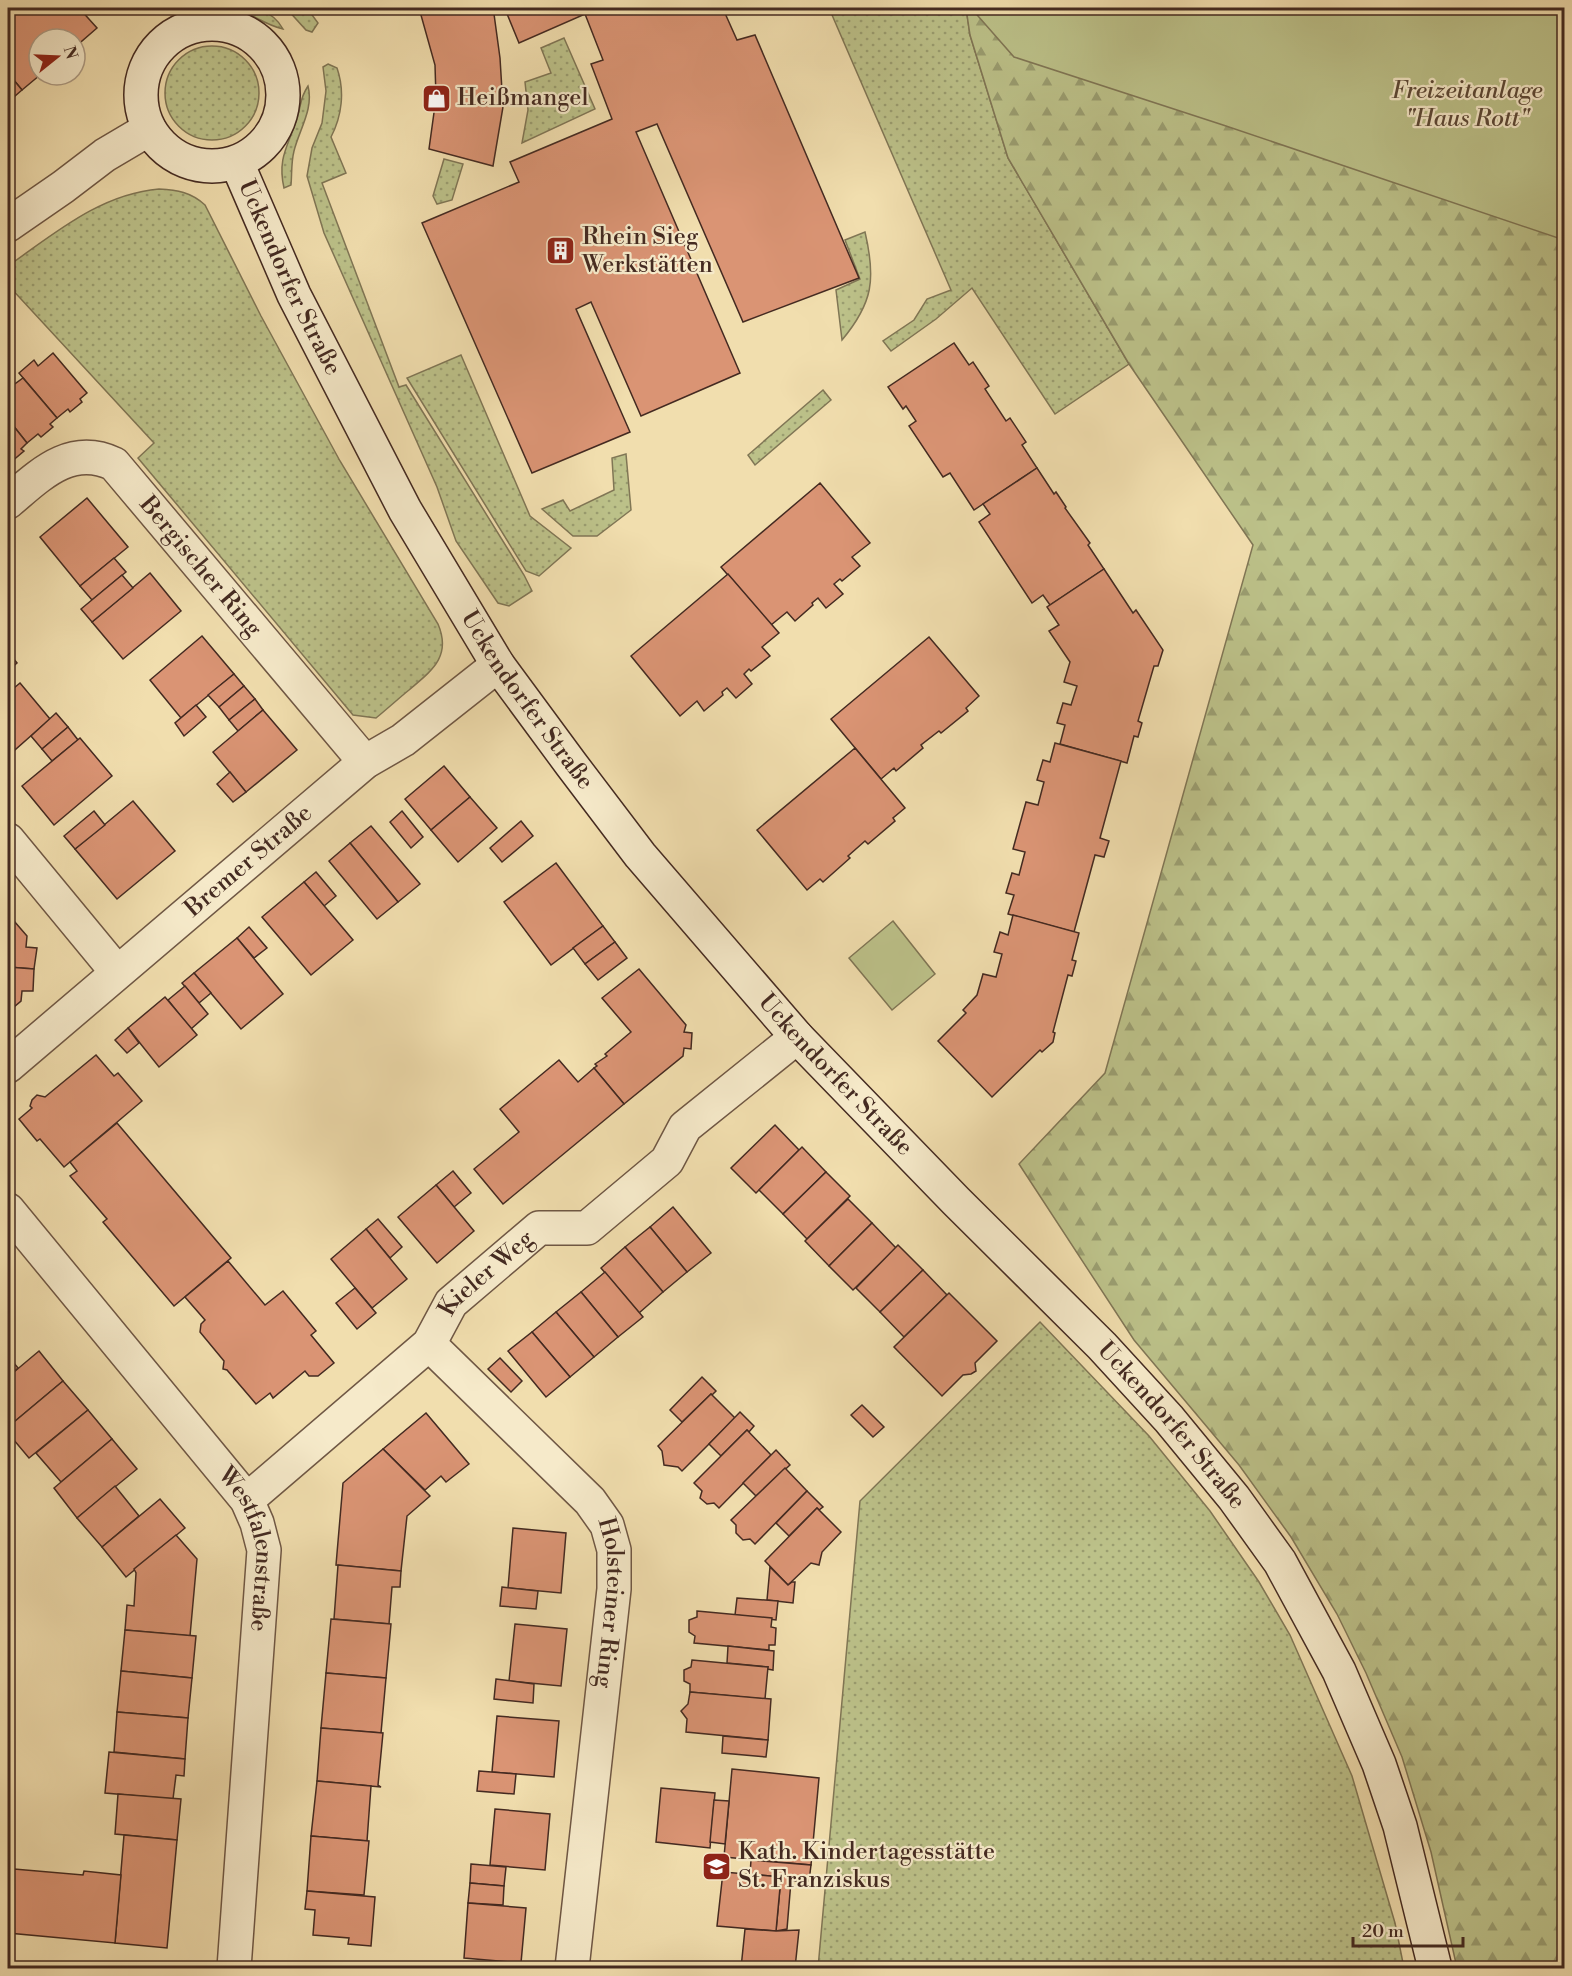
<svg xmlns="http://www.w3.org/2000/svg" width="1572" height="1976" font-family="'Libre Bodoni',serif">
  <defs>
    <pattern id="grass-dots" width="8" height="8" patternUnits="userSpaceOnUse" patternTransform="scale(1.5)"><rect width="8" height="8" fill="#bcc189"/><path d="M2 2h.1M6 6h.1" fill="none" stroke="#9a9d70" stroke-width="1.8" stroke-linecap="round"/></pattern>
    <pattern id="forest-firs" width="22" height="20" patternUnits="userSpaceOnUse" patternTransform="scale(1.5)"><rect width="22" height="20" fill="#bcc189"/><path d="M5 1l3.5 6h-7zM16 11l3.5 6h-7z" fill="#9a9d70"/></pattern>
  </defs>
  <rect width="100%" height="100%" fill="#f1deae"/>
  <filter id="stains"><feTurbulence type="fractalNoise" baseFrequency=".00333" numOctaves="4"/><feColorMatrix values="0 0 0 0 .2 0 0 0 0 .09 0 0 0 0 .02 0 0 0 .5 -.17"/></filter>
  <radialGradient id="worn" r=".72"><stop offset=".6" stop-color="#630" stop-opacity="0"/><stop offset="1" stop-color="#630" stop-opacity=".3"/></radialGradient>
  <!-- grass -->
  <g fill="url(#grass-dots)" stroke="#807655" stroke-width="1.5">
    <path d="M233,8C253,7 272,9 283,29C265,25 251,13 233,8Z"/>
    <polygon points="286,8 307,8 318,23 312,32 306,30"/>
    <polygon points="829,8 966,8 970,35 1008,158 1129,364 1055,414 972,288 936,319 891,351 883,341 914,320 927,299 951,290"/>
    <polygon points="564,38 595,109 522,143 528,110 525,82 551,73 541,48"/>
    <circle cx="212" cy="93" r="47"/>
    <path d="M328,64L337,68C345,91 342,116 331,137L346,173L322,183L399,387L406,385L524,575L532,591L509,606L498,603L456,541L437,487L324,233L307,176L312,148L322,123L326,91L323,67Z"/>
    <path d="M308,86C314,109 299,130 294,151C291,163 292,174 291,185L284,188C277,157 289,145 297,118C302,103 299,100 308,86Z"/>
    <polygon points="444,159 463,164 452,200 437,204 433,196"/>
    <path d="M159,189C177,190 191,192 205,205L261,316L340,461L438,624C452,657 431,671 409,690C398,699 387,709 376,718L353,715L138,458L154,443L8,285V266C54,234 100,194 159,189Z"/>
    <path d="M865,232C876,279 873,303 842,340L836,290L860,279L845,240Z"/>
    <polygon points="461,355 530,516 571,548 539,576 526,571 407,378"/>
    <polygon points="823,390 831,400 755,465 748,455"/>
    <polygon points="626,454 631,510 597,536 573,536 542,509 563,500 570,511 614,490 612,458"/>
    <polygon points="1040,1322 1149,1436 1210,1511 1259,1582 1290,1635 1352,1776 1395,1923 1404,1968 818,1968 860,1501"/>
  </g>
  <!-- forest -->
  <polygon fill="url(#forest-firs)" stroke="#807655" stroke-width="1.5" points="966,8 1564,8 1564,1968 1457,1968 1431,1852 1402,1757 1366,1673 1337,1614 1291,1537 1239,1465 1134,1340 1019,1164 1105,1073 1253,545 1129,364 1008,158 970,35"/>
  <!-- park -->
  <g fill="#bcc189" stroke="#807655" stroke-width="1.5">
    <polygon points="971,8 1564,8 1564,240 1223,125 1014,57"/>
    <polygon points="893,921 935,974 892,1010 849,958"/>
  </g>
  <!-- building -->
  <g fill="#da9474" stroke="#442a21" stroke-width="1.5">
    <polygon points="8,8 79,8 97,28 75,47 75,39 39,39 40,75 22,90 8,73"/>
    <polygon points="419,8 727,8 724,11 737,40 755,35 859,278 743,322 657,124 636,132 740,373 641,416 591,302 576,309 630,432 532,473 422,223 519,182 510,162 612,119 591,64 603,60 585,14 519,43 505,9 494,14 500,58 503,107 493,166 429,149 436,98 435,65"/>
    <polygon points="8,73 22,90 8,102"/>
    <polygon points="954,343 969,365 973,362 989,386 985,389 1006,421 1010,418 1026,442 1022,445 1037,468 974,510 950,473 943,477 909,426 916,421 906,406 903,409 888,387"/>
    <polygon points="53,353 87,393 80,399 82,402 70,412 68,409 57,418 19,373 34,360 38,366"/>
    <polygon points="23,378 57,418 50,424 53,427 41,437 38,434 27,443 8,419 8,389"/>
    <polygon points="8,419 27,443 21,449 24,451 11,462 8,459"/>
    <polygon points="1037,468 1054,494 1056,492 1066,507 1065,508 1090,543 1088,545 1104,569 1050,605 1043,595 1032,603 979,522 990,514 983,504"/>
    <polygon points="820,483 870,543 852,557 860,566 842,581 840,579 834,584 843,594 826,608 818,598 812,603 813,605 795,621 787,612 771,625 721,567"/>
    <polygon points="87,498 128,547 80,586 40,537"/>
    <polygon points="114,558 126,572 92,600 80,586"/>
    <polygon points="1104,569 1133,613 1136,610 1163,650 1158,666 1154,666 1138,721 1142,723 1138,737 1134,736 1127,763 1060,744 1065,725 1057,723 1063,703 1071,705 1077,686 1064,682 1070,662 1049,631 1059,625 1047,607"/>
    <polygon points="150,573 181,611 123,659 92,622"/>
    <polygon points="728,574 779,633 762,647 770,656 751,671 749,669 744,674 752,684 736,698 727,688 722,692 723,695 704,711 697,701 680,716 631,656"/>
    <polygon points="122,575 133,588 92,622 81,609"/>
    <polygon points="202,636 234,674 181,718 150,680"/>
    <polygon points="929,637 979,696 966,708 968,711 941,733 939,731 921,745 923,748 896,771 894,768 881,779 831,719"/>
    <polygon points="8,652 17,663 8,671"/>
    <polygon points="234,674 244,686 219,707 208,695"/>
    <polygon points="20,683 50,719 8,756 8,693"/>
    <polygon points="244,686 255,699 229,720 219,707"/>
    <polygon points="255,699 263,710 238,731 229,720"/>
    <polygon points="196,705 206,717 184,736 175,723"/>
    <polygon points="263,710 297,750 246,792 213,752"/>
    <polygon points="56,713 68,727 42,749 31,736"/>
    <polygon points="68,727 78,740 52,761 42,749"/>
    <polygon points="80,738 112,776 54,825 22,786"/>
    <polygon points="1055,743 1121,761 1100,838 1109,841 1104,857 1095,855 1074,932 1008,914 1014,895 1006,893 1012,873 1019,875 1025,852 1013,849 1026,802 1038,805 1044,782 1037,780 1043,760 1050,762"/>
    <polygon points="855,748 905,808 893,818 895,821 868,844 865,841 848,856 850,858 823,882 820,879 807,890 757,830"/>
    <polygon points="444,766 470,797 431,830 405,799"/>
    <polygon points="230,772 246,792 233,802 217,784"/>
    <polygon points="470,797 497,828 458,862 431,830"/>
    <polygon points="133,801 175,851 117,899 75,849"/>
    <polygon points="94,811 105,825 75,849 64,836"/>
    <polygon points="402,811 423,837 411,848 390,822"/>
    <polygon points="521,821 533,836 502,862 490,848"/>
    <polygon points="371,826 420,884 398,902 350,843"/>
    <polygon points="350,843 398,902 377,919 329,861"/>
    <polygon points="556,863 603,926 551,965 504,902"/>
    <polygon points="316,872 336,896 324,906 304,882"/>
    <polygon points="304,882 353,940 311,975 262,917"/>
    <polygon points="8,903 13,910 8,914 27,936 26,947 37,948 34,969 8,967"/>
    <polygon points="1013,915 1079,933 1072,960 1076,961 1072,976 1068,975 1053,1032 1055,1033 1053,1042 1042,1052 1040,1050 992,1097 938,1041 966,1013 963,1010 977,995 983,974 996,977 1002,954 994,952 1000,932 1008,935"/>
    <polygon points="603,926 615,942 585,964 573,948"/>
    <polygon points="249,927 267,948 254,958 237,938"/>
    <polygon points="237,938 283,994 241,1029 194,973"/>
    <polygon points="615,942 627,958 598,980 585,964"/>
    <polygon points="8,967 34,969 33,991 22,991 21,1001 8,1012"/>
    <polygon points="639,969 686,1025 684,1032 692,1033 691,1049 684,1048 683,1056 624,1104 594,1068 597,1066 595,1064 607,1056 605,1054 631,1032 602,998"/>
    <polygon points="194,973 211,993 199,1003 182,983"/>
    <polygon points="185,986 208,1014 191,1029 168,1000"/>
    <polygon points="165,997 197,1035 159,1067 128,1028"/>
    <polygon points="128,1028 139,1043 127,1053 115,1040"/>
    <polygon points="96,1055 114,1076 118,1073 142,1101 64,1167 40,1139 37,1141 19,1119 32,1108 30,1106 32,1100 37,1095 45,1097"/>
    <polygon points="559,1060 578,1082 594,1068 624,1104 503,1204 474,1169 519,1132 500,1109"/>
    <polygon points="117,1123 231,1258 174,1306 103,1222 107,1219 70,1176 77,1171 70,1162"/>
    <polygon points="775,1125 799,1150 756,1193 731,1168"/>
    <polygon points="802,1147 826,1172 783,1214 759,1190"/>
    <polygon points="453,1171 471,1193 454,1207 436,1185"/>
    <polygon points="826,1172 850,1196 807,1239 783,1214"/>
    <polygon points="436,1185 474,1231 437,1263 398,1217"/>
    <polygon points="848,1199 872,1223 829,1266 805,1241"/>
    <polygon points="673,1207 711,1253 687,1272 650,1227"/>
    <polygon points="378,1219 402,1247 390,1258 366,1229"/>
    <polygon points="872,1223 896,1248 853,1290 829,1266"/>
    <polygon points="650,1227 687,1272 663,1292 625,1247"/>
    <polygon points="366,1229 407,1279 372,1308 331,1259"/>
    <polygon points="898,1245 923,1270 880,1312 856,1288"/>
    <polygon points="625,1247 663,1292 639,1313 601,1268"/>
    <polygon points="228,1261 265,1305 283,1291 316,1331 311,1335 334,1363 318,1376 309,1376 305,1371 273,1398 270,1393 256,1404 227,1370 223,1369 224,1361 200,1332 201,1324 205,1320 185,1297"/>
    <polygon points="923,1270 947,1295 904,1337 880,1312"/>
    <polygon points="605,1272 643,1317 618,1337 581,1292"/>
    <polygon points="355,1288 376,1313 357,1329 336,1303"/>
    <polygon points="581,1292 618,1337 594,1357 556,1312"/>
    <polygon points="949,1293 997,1341 975,1363 976,1371 971,1374 963,1375 942,1396 894,1347"/>
    <polygon points="556,1312 594,1357 570,1377 532,1332"/>
    <polygon points="532,1332 570,1377 546,1397 508,1351"/>
    <polygon points="39,1351 63,1381 8,1427 8,1377"/>
    <polygon points="8,1356 18,1368 8,1377"/>
    <polygon points="500,1358 522,1381 511,1392 488,1369"/>
    <polygon points="702,1377 716,1391 712,1395 711,1394 682,1422 670,1410"/>
    <polygon points="63,1381 88,1410 29,1458 8,1433 8,1427"/>
    <polygon points="711,1394 735,1418 682,1471 678,1467 664,1465 662,1451 658,1446"/>
    <polygon points="862,1405 884,1427 873,1437 851,1415"/>
    <polygon points="88,1410 112,1439 61,1482 36,1453"/>
    <polygon points="740,1412 754,1426 749,1432 747,1430 721,1456 709,1444"/>
    <polygon points="426,1413 469,1464 446,1482 441,1476 425,1490 383,1449"/>
    <polygon points="747,1430 771,1455 719,1508 714,1503 707,1504 700,1498 702,1491 694,1483"/>
    <polygon points="112,1439 137,1469 77,1518 54,1488"/>
    <polygon points="383,1449 430,1496 407,1516 401,1571 336,1565 343,1483"/>
    <polygon points="776,1450 790,1465 756,1496 743,1483"/>
    <polygon points="785,1468 807,1491 755,1544 750,1539 743,1540 736,1533 736,1525 731,1520"/>
    <polygon points="115,1486 139,1516 102,1547 77,1518"/>
    <polygon points="807,1491 823,1507 819,1510 817,1508 789,1536 776,1523"/>
    <polygon points="160,1499 185,1528 126,1577 102,1547"/>
    <polygon points="817,1508 841,1532 822,1552 819,1565 811,1563 788,1585 765,1561"/>
    <polygon points="513,1528 566,1533 561,1593 508,1588"/>
    <polygon points="176,1535 197,1559 190,1636 125,1630 127,1605 134,1606 136,1573 134,1569"/>
    <polygon points="338,1565 401,1571 400,1587 392,1587 389,1624 334,1619"/>
    <polygon points="770,1567 788,1585 792,1582 795,1582 793,1603 767,1600"/>
    <polygon points="502,1587 538,1591 536,1609 500,1606"/>
    <polygon points="737,1598 778,1601 776,1620 735,1615"/>
    <polygon points="697,1611 772,1618 771,1627 776,1628 775,1645 769,1645 769,1650 694,1643 695,1636 689,1632 689,1620 697,1617"/>
    <polygon points="331,1619 391,1624 386,1678 326,1673"/>
    <polygon points="515,1624 567,1629 561,1686 509,1681"/>
    <polygon points="125,1630 196,1636 192,1678 121,1671"/>
    <polygon points="728,1646 774,1651 773,1670 767,1669 768,1667 727,1663"/>
    <polygon points="692,1660 768,1667 765,1699 690,1692 690,1684 684,1681 684,1670 691,1667"/>
    <polygon points="121,1671 192,1678 188,1718 117,1712"/>
    <polygon points="326,1673 386,1678 381,1733 321,1728"/>
    <polygon points="496,1679 534,1684 533,1703 494,1699"/>
    <polygon points="690,1692 771,1699 768,1740 686,1732 687,1719 681,1711 688,1704"/>
    <polygon points="117,1712 188,1718 185,1759 114,1752"/>
    <polygon points="497,1716 559,1721 554,1777 492,1772"/>
    <polygon points="321,1728 383,1733 378,1785 381,1787 317,1781"/>
    <polygon points="723,1736 768,1740 766,1757 722,1753"/>
    <polygon points="109,1752 185,1759 184,1776 176,1775 173,1799 105,1793"/>
    <polygon points="732,1769 819,1778 811,1865 724,1857"/>
    <polygon points="479,1771 516,1774 514,1794 477,1791"/>
    <polygon points="317,1781 371,1786 367,1841 311,1836"/>
    <polygon points="661,1788 715,1793 710,1848 656,1842"/>
    <polygon points="118,1794 181,1799 177,1840 115,1834"/>
    <polygon points="714,1800 729,1801 725,1844 710,1842"/>
    <polygon points="495,1809 550,1814 545,1870 490,1865"/>
    <polygon points="124,1835 177,1840 167,1948 115,1943"/>
    <polygon points="311,1836 369,1841 364,1895 307,1891"/>
    <polygon points="751,1860 811,1865 809,1881 791,1881 787,1929 776,1931 781,1877 750,1874"/>
    <polygon points="471,1864 506,1867 504,1886 470,1883"/>
    <polygon points="14,1869 83,1875 84,1871 121,1875 115,1943 8,1933"/>
    <polygon points="723,1872 781,1877 776,1931 717,1926"/>
    <polygon points="470,1883 504,1886 503,1905 468,1903"/>
    <polygon points="307,1891 375,1897 371,1946 348,1944 349,1938 313,1935 315,1910 305,1909"/>
    <polygon points="468,1903 526,1908 521,1963 464,1958"/>
    <polygon points="745,1929 776,1931 799,1930 795,1968 741,1968"/>
    <polygon points="387,1965 413,1968 387,1968"/>
  </g>
  <g fill="none" stroke-linecap="round" stroke-linejoin="round">
    <defs>
      <g id="street">
        <polyline points="8,225 63,187 105,155 149,129"/>
        <path id="s1" d="M8,502C39,476 70,443 114,464L365,762"/>
        <polyline points="8,840 117,972"/>
        <path id="s2" d="M8,1066L365,762L403,740L498,665"/>
        <path id="s3" d="M8,1210L247,1500L257,1523L264,1550L234,1968"/>
        <path id="s4" d="M429,1344L590,1501L607,1525L614,1550V1589L572,1968"/>
        <path id="s5" d="M247,1500L429,1344L451,1303L539,1228H587L667,1161L685,1127L797,1037"/>
      </g>
      <g id="secondary">
        <circle cx="212" cy="95" r="71"/>
        <path id="s6" d="M237,163L294,295L405,510L498,665L571,764L640,855L797,1037L956,1201L1102,1346L1169,1419L1234,1498L1280,1562L1339,1671L1379,1764L1400,1826L1435,1968"/>
      </g>
    </defs>
    <!-- street casing -->
    <use href="#street" stroke="#6f5744" stroke-width="36"/>
    <!-- secondary casing -->
    <use href="#secondary" stroke="#442a21" stroke-width="36"/>
    <!-- street -->
    <use href="#street" stroke="#f6eaca" stroke-width="33"/>
    <!-- secondary -->
    <use href="#secondary" stroke="#f6eaca" stroke-width="33"/>
  </g>
  <!-- icons -->
  <defs>
    <symbol id="shop-square" viewBox="-11 -11 22 22"><rect x="-9" y="-9" width="18" height="18" rx="4" fill="#8f2418" stroke="#f6eaca"/><path d="M-5-2.5h2.3a2.7 3.5 0 0 1 5.4 0H5L5.5 6h-11ZM-1.5-2.5h3a1.5 2.3 0 0 0-3 0Z" fill="#fff"/></symbol>
    <symbol id="building-square" viewBox="-11 -11 22 22"><rect x="-9" y="-9" width="18" height="18" rx="4" fill="#8f2418" stroke="#f6eaca"/><path d="M-4-6H4V6H1V3H-1V6H-4ZM-2.5-4.3h1.7v1.8h-1.7ZM.8-4.3h1.7v1.8H.8ZM-2.5-1h1.7V.8h-1.7ZM.8-1h1.7V.8H.8Z" fill="#fff"/></symbol>
    <symbol id="school-square" viewBox="-11 -11 22 22"><rect x="-9" y="-9" width="18" height="18" rx="4" fill="#8f2418" stroke="#f6eaca"/><path d="M0-5L7-2L0 1L-7-2ZM-4 1L0 2.5L4 1V4Q0 6-4 4Z" fill="#fff"/></symbol>
  </defs>
  <g fill-rule="evenodd">
    <use href="#shop-square" x="420" y="82" width="33" height="33"/>
    <use href="#building-square" x="544" y="234" width="33" height="33"/>
    <use href="#school-square" x="700" y="1850" width="33" height="33"/>
  </g>
  <g text-anchor="middle" dominant-baseline="central" stroke-width="4.5" stroke-linejoin="round" paint-order="stroke">
    <!-- park labels -->
    <g font-size="24" font-style="italic" fill="#5c4836" stroke="#f6eaca">
      <text x="1467" y="91">Freizeitanlage<tspan x="1467" dy="28">"Haus Rott"</tspan></text>
    </g>
    <!-- poi labels -->
    <g font-size="24" fill="#442a21" stroke="#f6eaca" text-anchor="start">
      <text x="457" y="98">Heißmangel</text>
      <text x="582" y="237">Rhein Sieg<tspan x="582" dy="28">Werkstätten</tspan></text>
      <text x="738" y="1852">Kath. Kindertagesstätte<tspan x="738" dy="28">St. Franziskus</tspan></text>
    </g>
    <!-- street labels -->
    <g font-size="24" fill="#442a21" stroke="#f6eaca">
      <text stroke="none"><textPath href="#s6" startOffset="126">Uckendorfer Straße</textPath></text>
      <text stroke="none"><textPath href="#s1" startOffset="255">Bergischer Ring</textPath></text>
      <text stroke="none"><textPath href="#s6" startOffset="612">Uckendorfer Straße</textPath></text>
      <text stroke="none"><textPath href="#s2" startOffset="316">Bremer Straße</textPath></text>
      <text stroke="none"><textPath href="#s6" startOffset="1098">Uckendorfer Straße</textPath></text>
      <text stroke="none"><textPath href="#s5" startOffset="332">Kieler Weg</textPath></text>
      <text stroke="none"><textPath href="#s6" startOffset="1584">Uckendorfer Straße</textPath></text>
      <text stroke="none"><textPath href="#s3" startOffset="424">Westfalenstraße</textPath></text>
      <text stroke="none"><textPath href="#s4" startOffset="333">Holsteiner Ring</textPath></text>
    </g>
  </g>
  <!-- margin -->
  <rect width="1572" height="1976" fill="none" stroke="#f1deae" stroke-width="30"/>
  <rect x="9" y="9" width="1554" height="1958" fill="none" stroke="#442a21" stroke-width="3"/>
  <rect x="15" y="15" width="1542" height="1946" fill="none" stroke="#442a21" stroke-width="1.5"/>
  <!-- north arrow -->
  <g transform="translate(57 57) rotate(72)"><circle r="28" fill="#f6eaca" stroke="#af9d86" stroke-width="1.5"/>
  <path d="M0-4.5L10 22L0 15L-10 22Z" fill="#8f2418"/>
  <text y="-9" font-size="16" font-weight="bold" text-anchor="middle" fill="#442a21">N</text>
  </g>
  <!-- scale -->
  <path d="M1353 1937v9h110v-9" fill="none" stroke="#442a21" stroke-width="3"/>
  <text x="1362" y="1937" font-size="18" fill="#442a21" stroke="#f6eaca" stroke-width="4.5" paint-order="stroke">20 m</text>
  <rect width="100%" height="100%" filter="url(#stains)"/>
  <rect width="100%" height="100%" fill="url(#worn)"/>
</svg>
